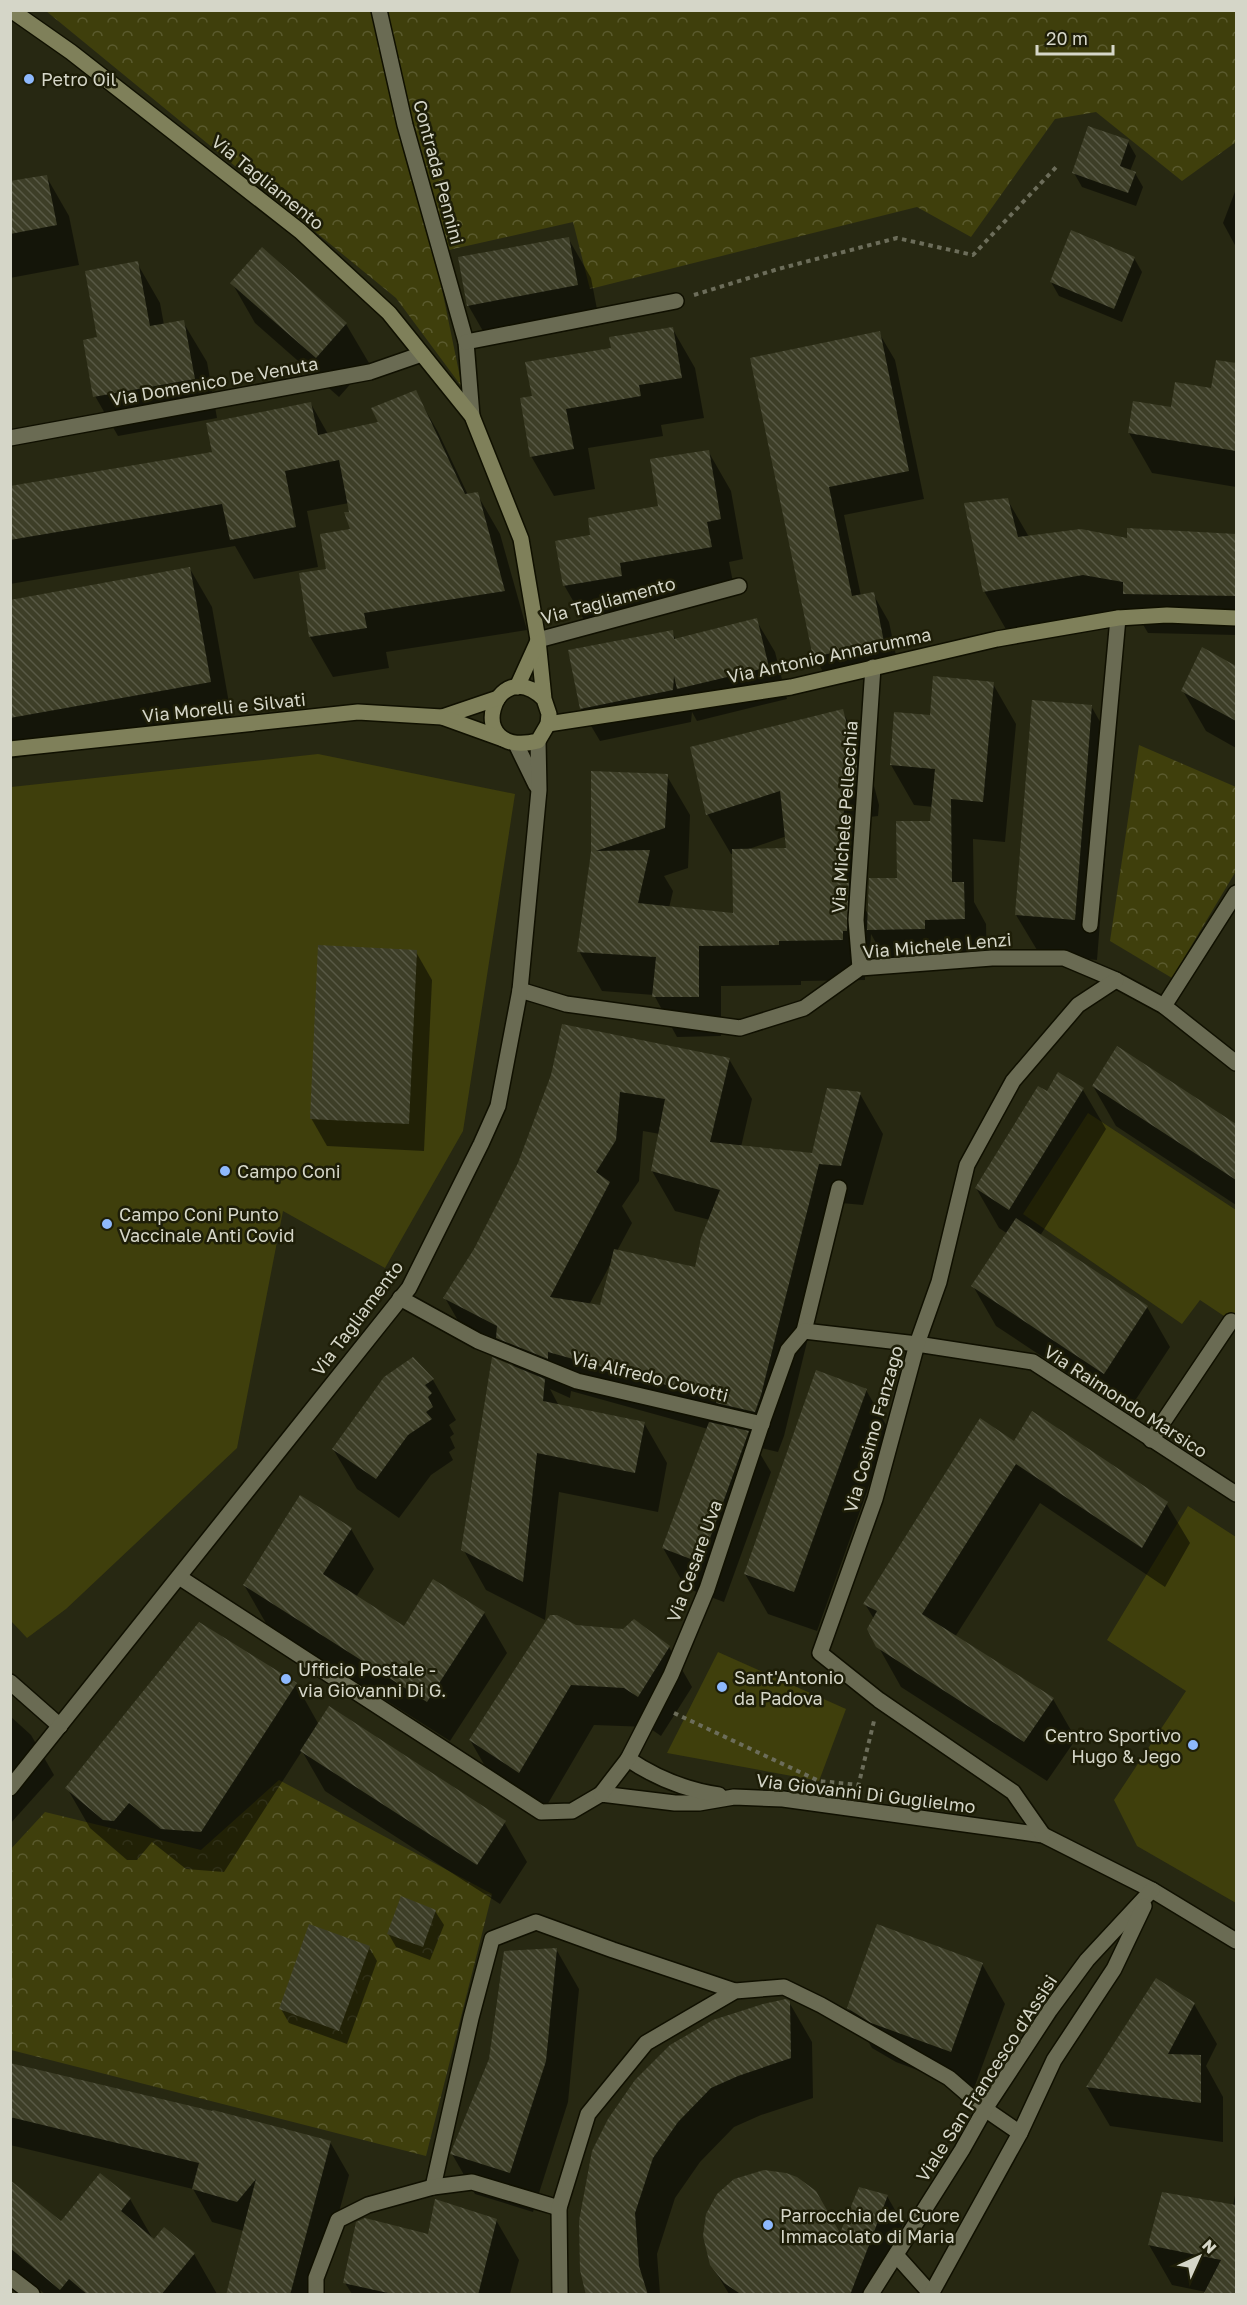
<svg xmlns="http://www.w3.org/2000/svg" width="1247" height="2305" font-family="'Golos Text',sans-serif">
  <defs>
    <pattern id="forest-crowns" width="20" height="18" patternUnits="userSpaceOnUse" patternTransform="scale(1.5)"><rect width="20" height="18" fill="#3f3f0c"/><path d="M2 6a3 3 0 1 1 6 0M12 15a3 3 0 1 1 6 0" fill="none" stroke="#5a5a2e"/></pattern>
    <pattern id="building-back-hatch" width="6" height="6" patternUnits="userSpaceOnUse" patternTransform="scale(1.5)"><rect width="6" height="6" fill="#3d3e27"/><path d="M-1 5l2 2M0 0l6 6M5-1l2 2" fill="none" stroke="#585945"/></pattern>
  </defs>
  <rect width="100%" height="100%" fill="#272812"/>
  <!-- green -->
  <g fill="#3f3f0c">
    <polygon points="318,754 515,794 463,1131 385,1268 283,1211 237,1448 66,1609 27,1638 11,1621 11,787"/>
    <polygon points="1088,1113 1236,1210 1236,1324 1200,1300 1182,1324 1023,1214"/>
    <polygon points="1188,1506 1236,1537 1236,1903 1137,1846 1114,1800 1186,1691 1107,1640"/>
    <polygon points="718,1652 846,1709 819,1781 667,1753"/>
  </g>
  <!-- forest -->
  <g fill="url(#forest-crowns)">
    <polygon points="46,11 1236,11 1236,142 1182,181 1096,112 1055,119 971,237 917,207 590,289 573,222 453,249 435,255 462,387 396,298"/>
    <polygon points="1139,745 1236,787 1236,871 1172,978 1110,941"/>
    <polygon points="279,1780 492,1894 426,2156 11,2050 10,1850 45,1812 201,1850"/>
  </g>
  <!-- shadow -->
  <g fill="#0007" fill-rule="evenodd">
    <polygon points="1128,142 1136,156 1130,171 1135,173 1143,187 1136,206 1082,187 1074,173"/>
    <polygon points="46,176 69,216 79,265 10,278 10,183"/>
    <polygon points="1236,189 1236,247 1223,223"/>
    <polygon points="568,238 591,278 600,325 491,345 468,305"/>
    <polygon points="1134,258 1142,272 1122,322 1059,296 1051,282"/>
    <polygon points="137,263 160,303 164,325 183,322 207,362 217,418 118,436 95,396 99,338"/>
    <polygon points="232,283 346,324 369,363 339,397 255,323"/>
    <polygon points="672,328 695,368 704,418 661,425 663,436 588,448 595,489 554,496 531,456 533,398 612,349"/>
    <polygon points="879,333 895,360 924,499 844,515 861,596 873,594 889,622 899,670 830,684 814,656 752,359"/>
    <polygon points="1217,361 1236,365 1236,487 1152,473 1129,433 1212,390"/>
    <polygon points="415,392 438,432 468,495 477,494 500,534 527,630 386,652 389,668 333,677 310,637 328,571 352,531 349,503 307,511 318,567 254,579 235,546 10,584 10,488 213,454 311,404 328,434 380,423"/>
    <polygon points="708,451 731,491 743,559 729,562 734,587 642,603 644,616 587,625 564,585 592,536 659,507"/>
    <polygon points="1007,499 1029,537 1129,540 1129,530 1236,535 1236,635 1148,633 1141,621 1007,631 984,591"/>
    <polygon points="190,569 212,607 232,720 10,759 10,601"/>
    <polygon points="756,620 775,652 787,699 697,721 692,712 691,722 600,741 581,709 570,652 672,632 676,640"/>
    <polygon points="1203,649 1236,668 1236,748 1206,731 1183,691"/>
    <path d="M993,684L1016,724L1005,842L973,839L974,902L986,924L987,959H947V969L891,970L871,934L869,970H865V980L801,981V985L721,986V1036L677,1037L654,995L602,991L579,951L592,853L667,776L690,815L688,868L664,876L673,891L669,908L734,915L733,854H731L708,815L692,748L842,711L865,751L879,805L878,816L870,817L864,907L869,916L899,879L932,822L933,807L914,805L891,765L931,717ZM787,836L788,850H746Z"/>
    <polygon points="1091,706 1114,746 1097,960 1040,955 1016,915"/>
    <polygon points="416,952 432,980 424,1151 327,1146 311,1118"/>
    <polygon points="1118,1048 1236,1126 1236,1205 1116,1126 1093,1086"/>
    <path d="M729,1059L752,1099L741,1147L813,1155L860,1094L883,1134L863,1205L841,1203L784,1436L778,1452L756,1447L771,1472L724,1602L686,1588L663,1548L708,1429L571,1391L570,1398L550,1389L559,1406L644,1423L667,1463L658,1512L559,1492L545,1620L486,1590L463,1549L515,1368L510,1360L468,1338L445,1298L475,1250L520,1164L553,1075ZM643,1131L660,1134L652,1171L675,1211L710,1220L696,1269L617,1251L632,1223L622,1206L639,1181ZM611,1263L601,1307L589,1305Z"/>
    <polygon points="1059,1074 1083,1090 1106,1129 1040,1236 1147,1307 1170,1347 1127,1413 996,1326 973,1286 1008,1234 999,1228 976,1188 1047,1093"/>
    <polygon points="412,1359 433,1380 456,1420 449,1425 454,1434 450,1437 455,1448 449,1452 453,1460 431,1475 399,1518 357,1489 333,1449"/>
    <polygon points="866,1390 889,1430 817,1631 768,1614 745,1574"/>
    <polygon points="1014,1443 1166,1503 1190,1543 1165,1587 1040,1503 955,1637 1053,1699 1076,1739 1047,1781 901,1687 878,1646 874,1619 865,1604"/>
    <polygon points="351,1529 374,1569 356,1597 405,1628 484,1613 507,1653 450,1741 267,1625 244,1585"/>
    <polygon points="576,1627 669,1647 692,1687 661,1736 648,1727 594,1725 543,1812 493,1780 470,1740"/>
    <polygon points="296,1684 319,1725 504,1822 527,1862 500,1904 325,1791 302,1751 224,1872 186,1869 152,1842 137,1860 127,1860 90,1828 67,1788"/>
    <polygon points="10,1716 31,1735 54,1775 10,1824"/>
    <polygon points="435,1911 444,1925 430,1960 396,1947 388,1933"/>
    <polygon points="369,1947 377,1961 347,2044 289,2023 281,2009"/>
    <polygon points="556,1949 579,1989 568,2102 533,2212 475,2194 452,2154 491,2059"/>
    <polygon points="982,1964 1005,2004 973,2091 896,2062 872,2048 848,2008"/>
    <polygon points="789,2002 812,2042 813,2098 761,2115 734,2127 700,2162 675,2198 657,2254 660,2294 587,2294 580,2221"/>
    <polygon points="1194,2004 1217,2044 1206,2066 1223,2097 1223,2142 1110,2126 1087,2087"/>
    <polygon points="10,2064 330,2142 349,2175 317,2294 227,2294 244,2231 212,2222 193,2189 10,2145"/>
    <polygon points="101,2175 130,2199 154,2241 164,2229 194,2254 217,2294 45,2294 10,2267 10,2182 61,2223"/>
    <polygon points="1236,2190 1236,2294 1204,2294 1206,2292 1172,2285 1149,2245 1233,2206"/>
    <polygon points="887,2196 903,2224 876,2294 729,2294 711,2264 841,2236"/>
    <polygon points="496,2220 519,2260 510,2294 352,2294 345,2283 429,2236"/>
  </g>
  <!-- building -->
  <g fill="url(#building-back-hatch)" fill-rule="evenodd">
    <polygon points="1088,126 1129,140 1120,166 1136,172 1128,193 1072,173"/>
    <polygon points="47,175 57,225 10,234 10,181"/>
    <polygon points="1071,230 1135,257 1114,309 1050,282"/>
    <polygon points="569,237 578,285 467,306 458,257"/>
    <polygon points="262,247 347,323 316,358 230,283"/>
    <polygon points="138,261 150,326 184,320 195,379 93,397 83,340 97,337 85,271"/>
    <polygon points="673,327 682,378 639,385 641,396 566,409 574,449 530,457 520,398 532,396 525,362 611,348 609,337"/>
    <polygon points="880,331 909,471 829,487 852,596 874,592 884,642 813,657 750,358"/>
    <polygon points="1216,360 1236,363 1236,451 1128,433 1133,401 1171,407 1175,382 1211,388"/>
    <polygon points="416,390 465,494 478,492 505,591 364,613 367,628 309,637 299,573 326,569 320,534 350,529 344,512 349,512 339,460 285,471 296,527 230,540 222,504 10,540 10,486 212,452 206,423 311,402 318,435 378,422 371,408"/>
    <polygon points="709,450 721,519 707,522 712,547 620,563 622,576 563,586 555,541 590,535 588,518 658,506 650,459"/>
    <polygon points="1008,498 1018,537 1081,529 1127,538 1127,528 1236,534 1236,596 1123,594 1123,582 1083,575 983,592 964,503"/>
    <polygon points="190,567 211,682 10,718 10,600"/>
    <polygon points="757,618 769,667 677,689 674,676 673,690 580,709 568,650 673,630 674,639"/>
    <polygon points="1202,647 1236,666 1236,721 1181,691"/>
    <polygon points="933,676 994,682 983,802 951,799 952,882 964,882 965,919 925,920 925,929 867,930 869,878 897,878 896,821 930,821 935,769 890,765 894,712 930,715"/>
    <polygon points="1032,700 1092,705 1075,920 1015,915"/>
    <polygon points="843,709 857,764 856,776 848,778 841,834 842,879 849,879 847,931 843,931 843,940 779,941 779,945 699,946 699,997 652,997 656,957 577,952 591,852 591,771 668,774 665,828 596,851 650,850 638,903 733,913 732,849 786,848 780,791 706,815 690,747"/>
    <polygon points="318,945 417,950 409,1124 310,1119"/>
    <path d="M562,1024L730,1058L710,1142L812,1153L827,1088L861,1092L841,1166L819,1164L761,1395L755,1412L716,1403L717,1399L548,1352V1359L496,1338L497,1326L443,1298L474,1249L518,1163L551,1075ZM620,1092L665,1099L651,1171L720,1190L701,1238L695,1267L614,1249L600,1305L550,1297L610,1182L596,1172L616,1140Z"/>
    <polygon points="1117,1046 1236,1124 1236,1180 1092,1086"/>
    <polygon points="1058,1072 1084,1088 1009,1210 975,1188 1038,1086 1047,1091"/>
    <polygon points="1016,1218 1148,1306 1104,1374 971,1286"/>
    <polygon points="413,1357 434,1379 425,1385 432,1393 428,1397 433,1407 426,1412 432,1419 408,1435 376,1479 332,1449 384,1377"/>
    <polygon points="492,1357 545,1379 543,1401 645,1422 635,1473 537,1453 523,1582 461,1550"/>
    <polygon points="816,1370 867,1389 794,1592 744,1574"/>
    <polygon points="1032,1411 1168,1502 1142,1548 1016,1464 922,1614 1054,1698 1024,1742 876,1647 867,1629 877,1611 863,1604 980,1418 1014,1441"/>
    <polygon points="709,1422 749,1431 701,1563 662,1548"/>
    <polygon points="300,1495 352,1528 323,1574 404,1626 433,1579 485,1612 427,1702 243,1585"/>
    <polygon points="550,1615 557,1615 576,1625 623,1629 634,1619 670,1646 638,1697 624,1688 571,1685 519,1773 469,1740"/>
    <polygon points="199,1622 297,1683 201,1832 161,1829 129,1803 114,1821 103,1820 65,1788"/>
    <polygon points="329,1706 506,1821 477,1865 300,1751"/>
    <polygon points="401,1896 436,1910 423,1947 387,1934"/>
    <polygon points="309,1924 370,1946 339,2031 279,2009"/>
    <polygon points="877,1924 983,1963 951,2052 871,2023 847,2008"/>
    <polygon points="557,1948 546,2061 510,2173 450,2154 489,2059 504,1951"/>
    <polygon points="1156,1978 1195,2003 1168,2054 1201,2055 1201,2103 1086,2087"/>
    <polygon points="786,1999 790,2001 791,2058 738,2076 711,2088 678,2122 653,2158 635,2213 639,2266 648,2295 586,2295 580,2270 579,2221 592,2151 608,2119 635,2080 670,2045 713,2020 763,2004"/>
    <polygon points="10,2063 212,2111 213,2110 331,2141 290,2295 226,2295 256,2179 237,2202 192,2189 199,2163 10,2117"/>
    <polygon points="764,2170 786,2173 797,2177 816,2191 840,2233 859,2187 888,2195 850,2295 742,2295 724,2283 710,2265 703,2236 706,2214 717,2194 734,2179"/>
    <polygon points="100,2173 131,2198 121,2211 154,2239 164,2227 195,2253 161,2295 88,2295 69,2279 60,2290 10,2248 10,2180 61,2221"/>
    <polygon points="1162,2192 1236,2205 1236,2295 1203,2295 1221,2260 1148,2245"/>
    <polygon points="435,2199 497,2219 478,2295 397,2295 343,2283 356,2222 365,2218 428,2234"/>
  </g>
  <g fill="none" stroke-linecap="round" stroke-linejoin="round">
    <defs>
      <g id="minor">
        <polyline points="379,10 405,125 466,342 472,416"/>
        <polyline points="466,342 676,301"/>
        <polyline points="10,438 370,372 422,354"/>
        <polyline points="538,640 739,586"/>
        <polyline points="1090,925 1118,618"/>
        <polyline points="860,968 856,920 873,667"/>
        <polyline points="520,990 566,1004 740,1028 804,1008 860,968 992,958 1064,958 1116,980 1164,1006 1236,1063"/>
        <polyline points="1164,1006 1236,893"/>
        <polyline points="400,1298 478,1341 577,1381 762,1424"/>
        <polyline points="804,1331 839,1188"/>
        <polyline points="1151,1440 1231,1321"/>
        <polyline points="179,1577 541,1812 572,1811 601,1794 675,1803 699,1803 734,1797 783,1799 1043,1835 1152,1890 1236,1941"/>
        <polyline points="10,1682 60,1726"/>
        <path d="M628,1759C656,1778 686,1790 719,1795"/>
        <polyline points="601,1794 628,1759 671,1675 707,1589 763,1420 788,1350 804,1331 917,1344 1033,1362 1236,1494"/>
        <polyline points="1043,1835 1013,1792 879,1700 820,1653 875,1499 917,1344 939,1282 967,1165 1013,1081 1078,1005 1116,980"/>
        <polyline points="433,2187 471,2018 492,1939 536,1922 613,1950 735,1991"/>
        <polyline points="896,2255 931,2294"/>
        <polyline points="10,2277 32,2294"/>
        <polyline points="316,2294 316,2278 338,2220 368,2205 433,2187 472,2182 559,2208"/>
        <polyline points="560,2294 559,2208 588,2114 646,2043 735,1991 784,1987 821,2005 949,2078 985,2109 1020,2133"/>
        <polyline points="871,2294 962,2150 985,2109 1050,2010 1087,1960 1152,1890"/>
        <polyline points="931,2294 1020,2133 1054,2060 1114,1969 1144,1906"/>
      </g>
      <g id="tertiary">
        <polyline points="516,744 536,785"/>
        <polyline points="10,1788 409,1288 481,1144 498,1106 520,990 539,790 538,741"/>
      </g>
      <g id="secondary">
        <path d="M11,10L71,52L300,231L389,313L472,416L521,539L538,640L544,699L549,714L548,724L538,741C460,760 495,650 544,699"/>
        <polyline points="517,687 537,643"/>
        <polyline points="442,717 498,698"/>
        <polyline points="548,724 791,687 997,639 1118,618 1167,615 1236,618"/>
        <polyline points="10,749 358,712 442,717 503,739"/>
      </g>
    </defs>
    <!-- minor casing -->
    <use href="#minor" stroke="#101000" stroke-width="18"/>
    <!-- tertiary casing -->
    <use href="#tertiary" stroke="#101000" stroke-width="18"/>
    <!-- secondary casing -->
    <use href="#secondary" stroke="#101000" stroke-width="18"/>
    <!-- path -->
    <g stroke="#6c6d5a" stroke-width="4" stroke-dasharray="4.5 4.5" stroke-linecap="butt">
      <polyline points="694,295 778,269 897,238 973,255 1059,164"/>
      <polyline points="674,1713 819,1781 859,1785"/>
      <polyline points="858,1787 874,1721"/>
    </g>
    <!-- minor -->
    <use href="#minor" stroke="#6a6b53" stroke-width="15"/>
    <!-- tertiary -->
    <use href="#tertiary" stroke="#6a6b53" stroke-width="15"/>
    <!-- secondary -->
    <use href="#secondary" stroke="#7f805a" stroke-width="15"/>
  </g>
  <!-- markers -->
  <g fill="#8eb9fd" stroke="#1e1e08" stroke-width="2">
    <circle cx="29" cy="79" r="6"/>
    <circle cx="225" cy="1171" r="6"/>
    <circle cx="107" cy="1224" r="6"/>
    <circle cx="286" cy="1679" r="6"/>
    <circle cx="722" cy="1687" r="6"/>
    <circle cx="1193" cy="1745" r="6"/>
    <circle cx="768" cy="2225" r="6"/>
  </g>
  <g text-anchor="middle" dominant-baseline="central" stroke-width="5" stroke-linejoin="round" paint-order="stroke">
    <!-- poi labels -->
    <g font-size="18" fill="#d5d6c8" stroke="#1e1e08" text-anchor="start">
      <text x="41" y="79">Petro Oil</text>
      <text x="237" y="1171">Campo Coni</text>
      <text x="119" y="1214">Campo Coni Punto<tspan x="119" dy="21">Vaccinale Anti Covid</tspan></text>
      <text x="298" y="1669">Ufficio Postale -<tspan x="298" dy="21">via Giovanni Di G.</tspan></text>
      <text x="734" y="1677">Sant'Antonio<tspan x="734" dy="21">da Padova</tspan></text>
      <text x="1181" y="1735" text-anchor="end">Centro Sportivo<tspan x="1181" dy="21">Hugo &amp; Jego</tspan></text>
      <text x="780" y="2215">Parrocchia del Cuore<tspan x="780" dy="21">Immacolato di Maria</tspan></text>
    </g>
    <!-- street labels -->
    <g font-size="18" fill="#d5d6c8" stroke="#1e1e08">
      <text transform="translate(439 172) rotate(75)">Contrada Pennini</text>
      <text transform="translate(268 182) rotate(39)">Via Tagliamento</text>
      <text transform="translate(214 381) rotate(-10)">Via Domenico De Venuta</text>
      <text transform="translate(608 600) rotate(-15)">Via Tagliamento</text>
      <text transform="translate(829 655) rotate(-12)">Via Antonio Annarumma</text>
      <text transform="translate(224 707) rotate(-6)">Via Morelli e Silvati</text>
      <text transform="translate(844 817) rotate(-86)">Via Michele Pellecchia</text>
      <text transform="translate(937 945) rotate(-5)">Via Michele Lenzi</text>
      <text transform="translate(357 1318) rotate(-53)">Via Tagliamento</text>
      <text transform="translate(650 1376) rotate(14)">Via Alfredo Covotti</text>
      <text transform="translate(1126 1401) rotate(33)">Via Raimondo Marsico</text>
      <text transform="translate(873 1429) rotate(-74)">Via Cosimo Fanzago</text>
      <text transform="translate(694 1561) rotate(-70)">Via Cesare Uva</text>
      <text transform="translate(866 1793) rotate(7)">Via Giovanni Di Guglielmo</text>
      <text transform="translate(986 2078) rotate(-57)">Viale San Francesco d'Assisi</text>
    </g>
  </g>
  <!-- border -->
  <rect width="1247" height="2305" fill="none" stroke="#d5d6c8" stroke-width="24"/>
  <!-- north arrow -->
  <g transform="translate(1199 2257) rotate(45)" stroke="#1e1e08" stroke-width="4.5" paint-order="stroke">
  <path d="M0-4.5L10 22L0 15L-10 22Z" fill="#d5d6c8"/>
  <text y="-9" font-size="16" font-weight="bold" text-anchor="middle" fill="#d5d6c8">N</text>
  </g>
  <!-- scale -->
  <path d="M1037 45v9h76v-9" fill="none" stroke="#d5d6c8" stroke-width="3"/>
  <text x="1046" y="45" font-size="18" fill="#d5d6c8" stroke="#1e1e08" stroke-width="4.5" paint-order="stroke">20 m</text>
</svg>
